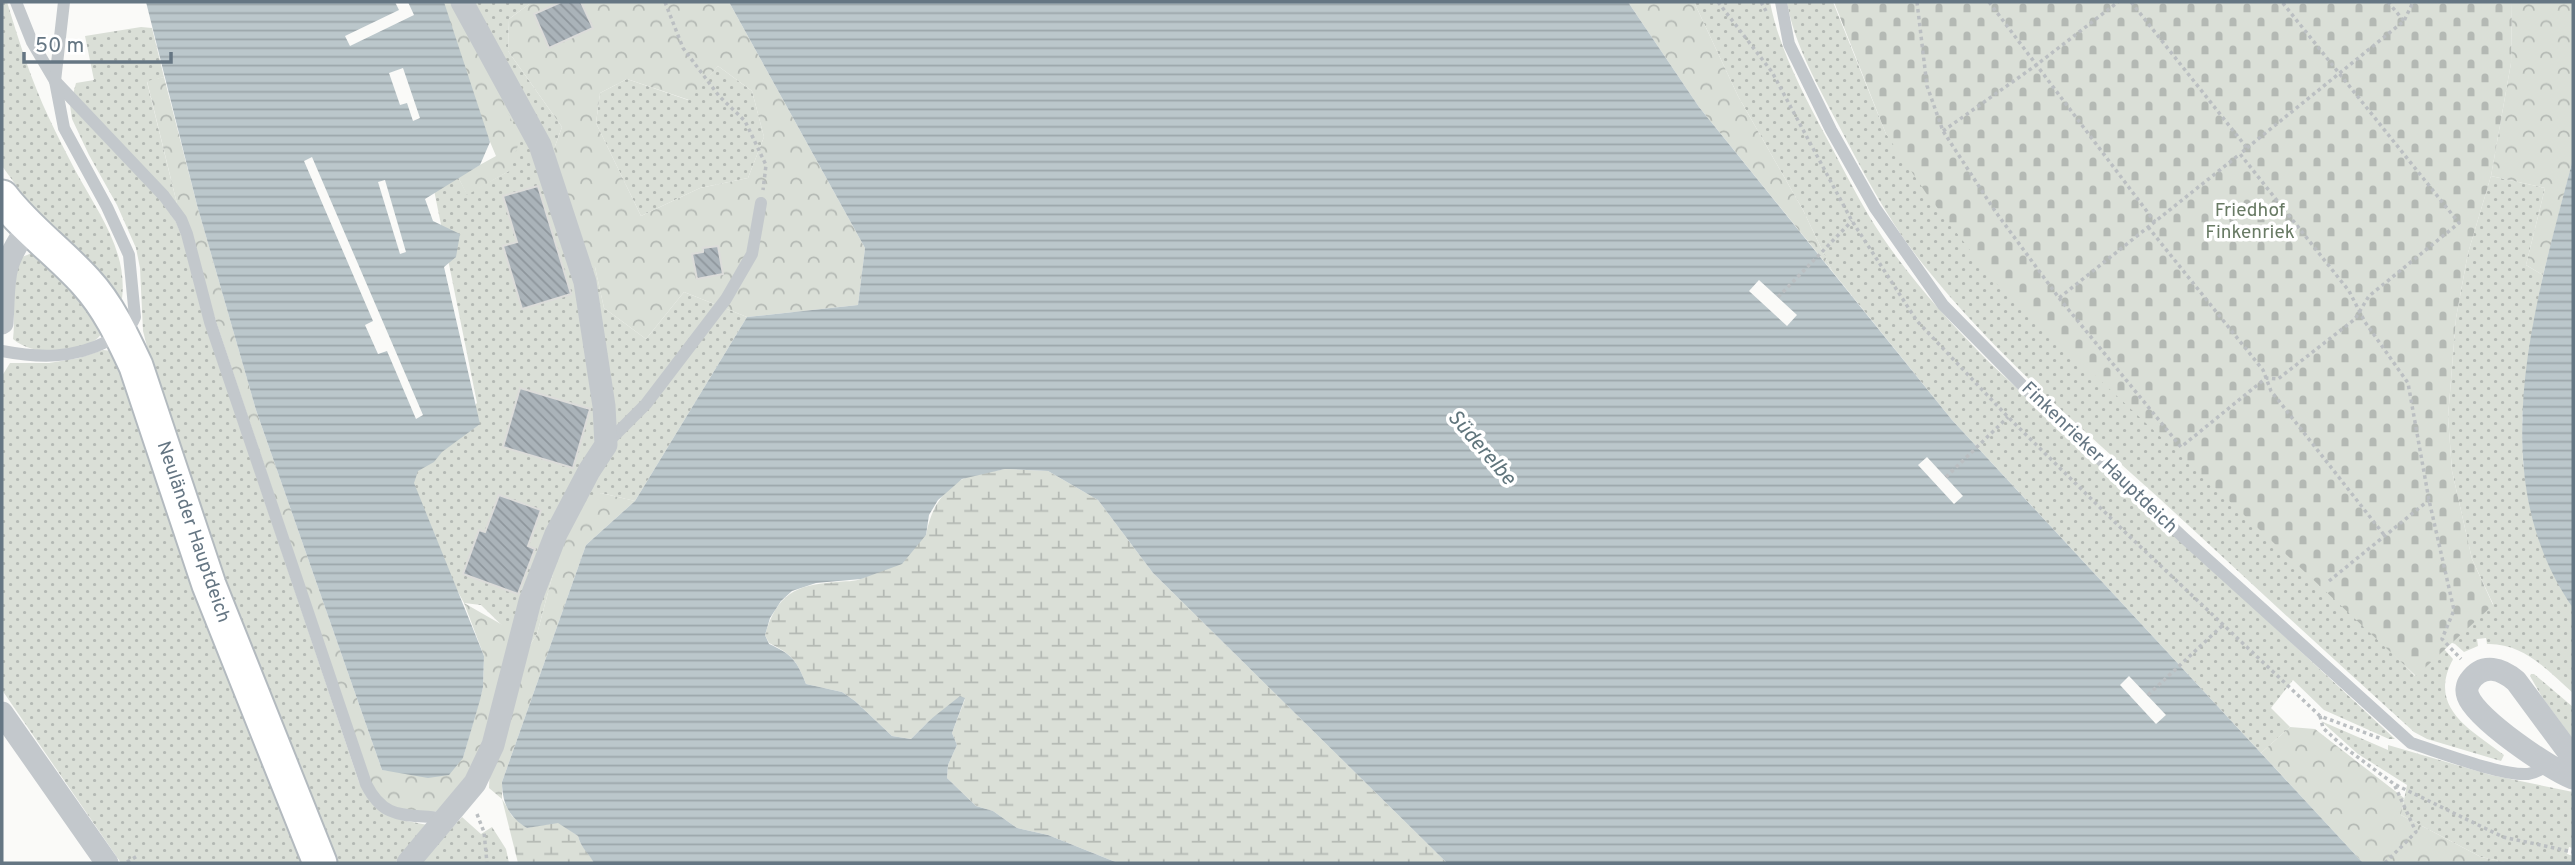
<svg xmlns="http://www.w3.org/2000/svg" width="2575" height="865" font-family="Overpass,sans-serif">
  <defs>
    <pattern id="green-dots" width="8" height="8" patternUnits="userSpaceOnUse" patternTransform="scale(1.75)"><rect width="8" height="8" fill="#dadfd7"/><path d="M2 2h.1M6 6h.1" fill="none" stroke="#b4b9b4" stroke-width="1.8" stroke-linecap="round"/></pattern>
    <pattern id="forest-crowns" width="20" height="18" patternUnits="userSpaceOnUse" patternTransform="scale(1.75)"><rect width="20" height="18" fill="#dadfd7"/><path d="M2 6a3 3 0 1 1 6 0M12 15a3 3 0 1 1 6 0" fill="none" stroke="#b4b9b4"/></pattern>
    <pattern id="wetland-marsh" width="20" height="14" patternUnits="userSpaceOnUse" patternTransform="scale(1.75)"><rect width="20" height="14" fill="#dadfd7"/><path d="M1 5h8M5 5V1M11 12h8M15 12V8" fill="none" stroke="#b4b9b4"/></pattern>
    <pattern id="cemetery-stones" width="16" height="16" patternUnits="userSpaceOnUse" patternTransform="scale(1.75)"><rect width="16" height="16" fill="#dadfd7"/><path d="M2 7V4a2 2 0 0 1 4 0v3zM10 15v-3a2 2 0 0 1 4 0v3z" fill="#b4b9b4"/></pattern>
    <pattern id="water-rules" width="6" height="5" patternUnits="userSpaceOnUse" patternTransform="scale(1.75)"><rect width="6" height="5" fill="#bbc7cb"/><path d="M0 2.5h6" fill="none" stroke="#9ca6aa"/></pattern>
    <pattern id="building-back-hatch" width="6" height="6" patternUnits="userSpaceOnUse" patternTransform="scale(1.75)"><rect width="6" height="6" fill="#aab3b9"/><path d="M-1 5l2 2M0 0l6 6M5-1l2 2" fill="none" stroke="#8e969c"/></pattern>
  </defs>
  <rect width="100%" height="100%" fill="#fafaf8"/>
  <!-- green -->
  <g fill="url(#green-dots)">
    <path d="M2,2H7C19,41 31,80 49,118C57,135 66,153 75,170C97,211 128,250 122,299L96,267L29,203L2,166Z"/>
    <polygon points="473,2 532,2 509,19 508,51 562,127 542,182 595,267 604,308 646,339 684,292 747,317 635,501 601,493 555,566 537,634 527,650 481,605 464,603 401,487 477,403 434,190 458,177 467,194 509,171 493,78"/>
    <path d="M1694,2H1770C1779,49 1803,93 1825,135C1844,170 1861,205 1883,238C1914,283 1952,325 1991,364L2395,739H2389L2324,710L2293,680L2271,708L2290,727L2261,753L1952,420L1832,271L1803,210L1738,96Z"/>
    <path d="M1787,2H1833L1886,134L2415,676L2444,649L2453,659C2427,708 2470,729 2504,755L2501,761L2427,739L2414,732C2329,655 2244,577 2160,499C2079,426 1995,354 1926,268C1890,224 1864,174 1838,124C1818,86 1794,44 1787,2Z"/>
    <polygon points="141,27 152,28 164,77 147,82 178,208 73,94 76,83 94,80 85,36"/>
    <polygon points="718,66 752,91 764,137 748,178 700,188 641,216 596,123 600,93 627,79 688,100"/>
    <path d="M70,105L159,198L176,222L187,249L212,344L359,782C376,817 393,819 429,825L395,863H336L228,592L153,370L143,331L140,268L136,248L117,205L89,155L72,119Z"/>
    <path d="M2491,176L2545,188L2526,265L2543,275L2529,353L2522,418L2523,462L2529,501L2548,560L2573,608V693C2547,670 2524,643 2487,644L2486,638L2477,639L2478,646L2464,652L2455,644L2450,642L2493,604L2472,559L2452,471L2448,417L2456,318L2468,253Z"/>
    <path d="M32,253C66,262 86,304 102,333C86,357 33,357 13,339C16,312 10,279 22,257Z"/>
    <polygon points="103,350 113,351 308,863 121,863 2,690 2,376 10,363 49,363 79,358"/>
    <polygon points="2531,674 2534,674 2573,707 2573,739 2542,697 2530,676"/>
    <polygon points="2321,721 2388,750 2388,745 2491,775 2573,792 2573,848 2569,847 2567,854 2573,856 2573,863 2510,863 2481,857 2401,815 2407,785 2358,754"/>
    <polygon points="462,817 481,834 492,827 506,849 509,863 420,863"/>
  </g>
  <!-- forest -->
  <g fill="url(#forest-crowns)" fill-rule="evenodd">
    <polygon points="431,2 473,2 493,78 520,140 509,171 467,195 458,177 496,156"/>
    <path d="M532,2H729L865,248L858,305L747,317L684,292L646,339L604,308L595,267L567,256L542,182L562,127L508,51L509,19ZM718,66L752,91L764,137L748,178L700,188L641,216L596,123L600,93L627,79L689,100Z"/>
    <polygon points="1628,2 1694,2 1738,96 1803,210 1832,271 1699,107"/>
    <polygon points="2512,2 2573,2 2573,159 2543,275 2526,265 2545,188 2491,176 2511,63"/>
    <path d="M164,77L197,205L256,410L382,770L405,772L463,758L483,687L484,656L464,603L515,632L481,759L445,810C427,814 398,814 383,801C379,798 375,791 372,787L178,208L147,81Z"/>
    <polygon points="601,493 635,501 586,545 502,782 502,799 489,788 490,767 527,650 537,634 555,566 576,514"/>
    <polygon points="2290,727 2315,729 2404,798 2401,815 2481,857 2510,863 2363,863 2261,753"/>
  </g>
  <!-- wetland -->
  <g fill="url(#wetland-marsh)">
    <path d="M1005,469L1048,471L1098,500L1153,573L1447,863H1118L1048,835L1017,828L993,811L976,806L947,778L948,765L957,745L952,733L965,699L931,719L911,739L892,736L855,701L842,692L806,684C797,661 792,654 769,643L765,635C777,594 795,585 836,582C844,581 855,582 863,578C885,568 906,549 926,535C930,512 940,493 961,480C972,473 992,472 1005,469Z"/>
    <path d="M502,799L512,816L527,828L558,822L578,836C581,848 589,852 594,863H518Z"/>
  </g>
  <!-- cemetery -->
  <polygon fill="url(#cemetery-stones)" points="1834,2 2512,2 2511,63 2491,176 2468,253 2456,318 2448,417 2452,471 2472,559 2493,605 2416,676 1993,280 1926,193 1886,134"/>
  <!-- water -->
  <g fill="url(#water-rules)">
    <polygon points="146,2 444,2 490,142 480,165 425,199 433,221 460,234 456,257 444,267 480,424 442,452 434,462 418,471 414,483 484,656 483,687 480,700 463,758 449,775 428,778 382,770 256,410 197,205"/>
    <path d="M729,2H1628L1699,107L1952,420L2363,863H1447L1153,573L1098,500L1048,471L1005,469L962,479L938,500L929,515L926,535L902,564L861,579L816,583L792,591L781,601L770,618L765,635L769,644C792,654 797,661 806,684L842,692L855,701L892,736L911,739L931,719L960,696L965,698L952,733L957,745L948,765L947,778L976,806L993,811L1017,828L1048,835L1118,863H594C588,852 581,848 578,836L558,823L527,828C509,817 502,803 502,782L586,545L635,501L747,317L858,305L865,248Z"/>
    <path d="M2573,159V608C2480,475 2536,301 2573,159Z"/>
  </g>
  <!-- pier -->
  <g fill="#fafaf8">
    <polygon points="395,2 408,2 414,15 350,46 345,36 399,10"/>
    <polygon points="403,68 420,118 413,121 407,103 400,105 389,73"/>
    <polygon points="312,157 423,415 416,419 387,351 378,354 365,325 373,321 304,161"/>
    <polygon points="385,180 406,252 400,254 378,182"/>
    <polygon points="1759,280 1797,315 1787,326 1749,291"/>
    <polygon points="1927,457 1963,496 1954,504 1918,465"/>
    <polygon points="2129,676 2166,715 2156,724 2120,685"/>
  </g>
  <!-- building -->
  <g fill="url(#building-back-hatch)" stroke="#dcdcda" stroke-width="2">
    <polygon points="561,2 581,2 593,28 549,48 534,14"/>
    <polygon points="538,186 571,294 522,309 503,246 517,242 503,196"/>
    <polygon points="718,246 723,274 697,279 692,254 703,252 703,248"/>
    <polygon points="520,388 590,409 573,468 503,447"/>
    <polygon points="499,495 541,510 528,546 535,549 518,594 463,574 479,530 485,532"/>
  </g>
  <g fill="none" stroke-linecap="round" stroke-linejoin="round">
    <defs>
      <path id="secondary" d="M2,197C26,229 59,252 86,282C108,306 122,336 136,366L209,585L320,863"/>
    </defs>
    <!-- secondary casing -->
    <use href="#secondary" stroke="#b3babf" stroke-width="37"/>
    <!-- path -->
    <g stroke="#bbbfc2" stroke-width="3.5" stroke-dasharray="3.5 3.5" stroke-linecap="butt">
      <polyline points="665,2 683,48 719,96 745,121 766,165 763,190"/>
      <polyline points="1718,2 1772,72 1852,221 1917,321 2008,417 2128,535 2320,716 2382,739"/>
      <polyline points="1761,2 1766,11"/>
      <polyline points="1917,2 1927,86 1943,131 1995,211 2059,298 2240,154"/>
      <polyline points="1989,2 2155,222"/>
      <polyline points="2131,2 2247,148 2240,154 2349,291 2365,322 2408,383 2429,500 2454,610 2442,639 2461,659"/>
      <polyline points="2388,2 2404,21"/>
      <polyline points="1943,131 2035,66 2118,2"/>
      <polyline points="2247,148 2404,21 2413,2"/>
      <polyline points="2148,227 2263,370 2271,391 2385,536"/>
      <polyline points="1778,297 1852,221"/>
      <polyline points="2059,298 2181,447 2266,378 2278,379 2355,319 2369,296 2459,223 2282,2"/>
      <polyline points="1946,477 2008,417"/>
      <polyline points="2329,581 2429,500"/>
      <polyline points="2148,695 2224,624"/>
      <polyline points="2320,716 2323,728 2344,747 2394,784 2503,837 2573,852"/>
      <polyline points="477,814 484,832 487,863"/>
      <polyline points="127,862 139,855"/>
      <polyline points="2385,863 2416,832 2394,784"/>
    </g>
    <!-- lane -->
    <g stroke="#c3c8cc" stroke-width="12">
      <path d="M16,2L32,42L55,81L164,196L181,219L187,234L210,322L366,784C386,824 409,812 446,819"/>
      <path d="M1781,2L1789,44L1831,130L1875,208L1943,305L2034,397L2183,537L2411,743C2439,752 2501,776 2528,774C2535,773 2542,769 2547,765"/>
      <path d="M2,351C39,358 73,359 108,341C120,335 130,330 135,317L129,255L107,207L64,128L55,81L64,2"/>
      <polyline points="606,444 646,404 726,299 752,254 761,203"/>
    </g>
    <!-- street -->
    <g stroke="#c3c8cc" stroke-width="23">
      <path d="M2,323C5,275 0,268 28,227"/>
      <polyline points="2,713 107,863"/>
      <path d="M2573,758L2516,681C2502,669 2483,662 2470,681C2467,685 2466,691 2468,696C2476,719 2550,769 2573,778"/>
      <polyline points="408,863 475,783 493,745 530,601 556,534 589,471 606,445 604,406 585,282 540,145 462,2"/>
    </g>
    <!-- secondary -->
    <use href="#secondary" stroke="#fff" stroke-width="33"/>
  </g>
  <g text-anchor="middle" dominant-baseline="central" stroke-width="7" stroke-linejoin="round" paint-order="stroke">
    <!-- park labels -->
    <g font-size="19" fill="#687a64" stroke="#fff">
      <text x="2250" y="211">Friedhof<tspan x="2250" dy="22">Finkenriek</tspan></text>
    </g>
    <!-- street labels -->
    <g font-size="19" fill="#657683" stroke="#fff">
      <text transform="translate(2099 458) rotate(44)">Finkenrieker Hauptdeich</text>
      <text transform="translate(193 532) rotate(71)">Neuländer Hauptdeich</text>
    </g>
    <!-- water labels -->
    <g font-size="21" font-style="italic" fill="#60757c" stroke="#fff">
      <text transform="translate(1481 448) rotate(49)">Süderelbe</text>
    </g>
  </g>
  <!-- border -->
  <rect width="2575" height="865" fill="none" stroke="#657683" stroke-width="7"/>
  <!-- scale -->
  <path d="M24 52v10h147v-10" fill="none" stroke="#657683" stroke-width="3.5"/>
  <text x="35" y="52" font-size="21" fill="#657683" stroke="#ffffff" stroke-width="5" paint-order="stroke">50 m</text>
</svg>
